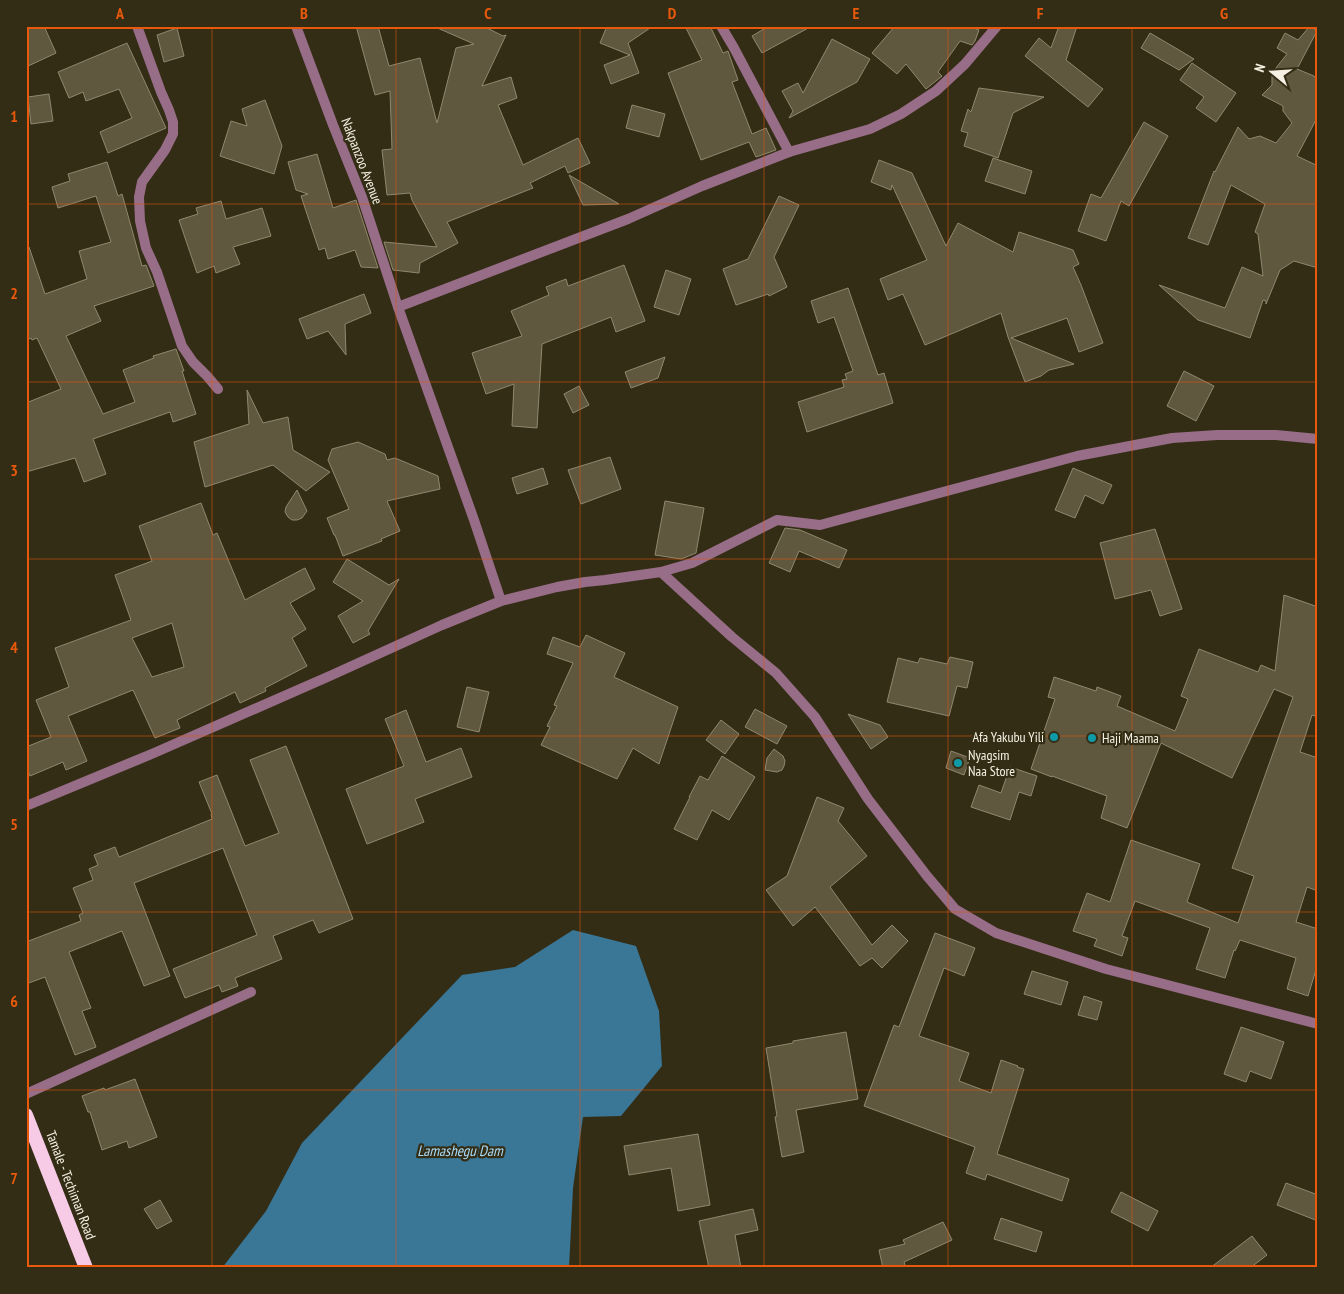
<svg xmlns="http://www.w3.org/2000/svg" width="1344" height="1294" font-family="'PT Sans Narrow',sans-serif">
  <rect width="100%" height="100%" fill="#342d15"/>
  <!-- water -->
  <polygon fill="#3a7696" points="573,930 636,946 659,1011 662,1066 621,1116 583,1117 573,1188 569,1268 222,1268 266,1211 302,1143 462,975 515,967"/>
  <!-- building -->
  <g fill="#5f573e" stroke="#90886e" fill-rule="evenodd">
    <polygon points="26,26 44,26 56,53 26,67"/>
    <polygon points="356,26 378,26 389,66 420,58 437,123 456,48 474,44 433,26 483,26 503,36 506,35 482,86 511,77 517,98 498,105 523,165 578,138 590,163 568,173 565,166 530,183 533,188 447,222 458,243 420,263 419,273 393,270 384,242 437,247 412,200 410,193 387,195 382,150 392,149 390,91 375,95"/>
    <polygon points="607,26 653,26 628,43 639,73 611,84 604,65 630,55 600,43"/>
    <polygon points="685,26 710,26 723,53 728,51 738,80 732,82 752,134 766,128 776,150 756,157 749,142 701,160 668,73 702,60"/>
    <polygon points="769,26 812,26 762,53 752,36"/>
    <polygon points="895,26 971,26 971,27 979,30 975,41 972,45 960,41 938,72 942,76 926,89 906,64 897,74 872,53"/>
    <polygon points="1059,26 1077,26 1066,60 1103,89 1088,107 1025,56 1039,38 1051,48"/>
    <polygon points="1310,26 1317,31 1297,69 1314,76 1318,82 1318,116 1297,156 1318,166 1318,268 1294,261 1280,270 1266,304 1266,301 1263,300 1250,338 1198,320 1159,285 1225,308 1242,267 1263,276 1258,234 1255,232 1265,204 1231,185 1208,245 1188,238 1214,171 1215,172 1238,127 1249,139 1260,136 1276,143 1292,123 1283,111 1283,106 1262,95 1272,85 1272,73 1287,54 1277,48 1285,33 1298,40"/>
    <polygon points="177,28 184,56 164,62 157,35"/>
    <polygon points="1150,33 1179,50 1194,59 1179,70 1141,48"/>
    <polygon points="832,39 870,59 857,82 789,118 793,111 782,91 798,83 803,93"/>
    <polygon points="127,43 166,128 108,153 100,132 132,118 119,89 86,101 83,92 69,98 58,72"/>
    <polygon points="1192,63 1236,93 1216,122 1196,108 1204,97 1180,80"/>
    <polygon points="979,88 1044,97 1013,113 998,158 964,146 968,133 961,131 968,109 971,112"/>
    <polygon points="49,94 53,121 31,124 28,97"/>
    <polygon points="265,100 282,146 274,174 220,156 231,121 247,126 242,109"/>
    <polygon points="632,105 665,114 659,137 626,128"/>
    <polygon points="1144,122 1168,136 1129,206 1121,201 1106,241 1078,231 1091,194 1101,198"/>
    <polygon points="317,154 333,208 356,200 378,268 361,267 355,250 328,259 325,248 319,250 301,196 308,194 296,190 288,162"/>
    <polygon points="993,158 1032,171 1025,194 985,181"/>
    <polygon points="879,160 912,173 946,246 958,223 1013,252 1019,232 1073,250 1079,264 1073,267 1081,285 1103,343 1079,352 1067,318 1011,338 1074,364 1049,370 1041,376 1025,382 1008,337 1001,313 925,345 903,294 888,300 880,279 927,260 892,185 891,190 871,182"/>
    <polygon points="107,162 118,196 122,194 142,266 146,265 154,286 94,306 101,321 66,336 103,414 135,402 123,370 154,358 153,356 176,349 184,371 182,371 196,414 173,422 170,412 93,439 106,474 84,482 75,458 26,472 26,403 61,389 37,338 32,340 31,338 26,340 26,248 29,247 45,294 87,279 79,251 111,242 96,196 58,208 52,187 70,181 68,174"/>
    <polygon points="569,175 619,204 583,205"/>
    <polygon points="779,196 799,205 774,257 787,287 769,296 768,294 736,305 723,269 748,259"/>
    <polygon points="221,201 226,219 262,208 271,236 233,247 240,264 216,273 214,266 197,273 179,220 198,214 196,208"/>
    <polygon points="624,265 645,321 616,332 611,317 542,344 537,428 512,426 514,384 486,394 472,353 522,336 511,311 549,295 546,287 566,279 568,286"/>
    <polygon points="666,270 691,279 679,315 654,307"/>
    <polygon points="848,288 878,375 884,373 893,403 807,432 798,402 844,387 842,380 847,379 845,374 853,371 834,317 818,323 811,301"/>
    <polygon points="364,294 371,313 345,324 346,355 328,331 307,339 299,319"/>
    <polygon points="665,357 658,378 631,388 625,372"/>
    <polygon points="1184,371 1214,386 1196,421 1167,406"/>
    <polygon points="579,386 589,405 573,413 564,394"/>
    <polygon points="247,390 263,423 288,417 293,450 330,472 306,491 273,465 205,487 194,442 249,424"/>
    <polygon points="358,442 385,454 387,460 395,458 438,476 440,489 387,501 400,531 381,539 382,541 343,556 335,535 334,535 327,518 349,509 328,460 332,449"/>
    <polygon points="610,457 621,489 581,504 568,470"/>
    <polygon points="543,468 548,484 517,494 512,478"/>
    <polygon points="1073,468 1112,485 1103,504 1085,495 1075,518 1055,510"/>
    <polygon points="297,490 307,511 302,518 297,520 292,520 288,517 285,512 286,507"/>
    <polygon points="665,501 704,508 696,553 681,559 655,555"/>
    <path d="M201,503L213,535L217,533L245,600L305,568L315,589L290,603L306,629L292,638L307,666L265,688L266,691L240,703L235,692L177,720L180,728L155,738L133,690L68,716L87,761L66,770L63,762L30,776L26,766V747L51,737L36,700L69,687L55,648L131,620L115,575L152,561L139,526ZM172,623L184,667L152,677L132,638Z"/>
    <polygon points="785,528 800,530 847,550 839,568 799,551 790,572 769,563"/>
    <polygon points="1155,529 1182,609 1160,616 1151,590 1115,599 1100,543"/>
    <polygon points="347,559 389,585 399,579 368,631 370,634 353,643 338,616 363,601 333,582"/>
    <polygon points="1284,595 1318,607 1318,717 1312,715 1300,752 1318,758 1318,891 1307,887 1296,922 1318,929 1318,963 1308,996 1287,989 1296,958 1240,940 1235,951 1234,950 1225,978 1196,969 1210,928 1135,901 1122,936 1128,938 1122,956 1094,946 1097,939 1073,931 1087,893 1110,902 1131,840 1200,864 1187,902 1238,923 1254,876 1232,868 1293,697 1274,689 1232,778 1161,743 1127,828 1101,818 1107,796 1052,776 1052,777 1031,769 1055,699 1048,697 1054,677 1096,691 1097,687 1121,696 1117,706 1175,731 1188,699 1181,696 1199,649 1258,672 1261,665 1275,671"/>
    <polygon points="586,635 625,653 614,677 678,707 659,764 633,748 617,779 541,745 550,727 547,726 557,706 554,705 573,663 547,654 553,637 580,647"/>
    <polygon points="950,657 973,662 967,688 957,686 949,716 887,702 898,658 918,663 920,658 947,664"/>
    <polygon points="467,687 489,692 479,732 457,727"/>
    <polygon points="755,709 787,726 777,744 745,727"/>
    <polygon points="406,710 426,762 461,748 472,777 415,799 424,822 367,844 346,789 404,766 385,719"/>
    <polygon points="848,714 880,725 888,737 871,749"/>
    <polygon points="721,720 739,734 725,754 706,740"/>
    <polygon points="286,746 353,919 319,933 313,920 273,936 282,959 235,978 238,986 222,992 219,985 185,998 173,969 257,935 223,848 134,883 170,976 144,986 122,931 69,952 91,1008 82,1011 96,1047 75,1055 45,977 26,984 26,942 81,921 79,915 83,913 73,888 93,880 89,869 98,865 94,855 115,847 119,857 212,819 211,814 212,814 199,782 217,775 245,846 279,833 250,760"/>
    <polygon points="774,749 783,756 785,761 784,766 782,770 777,772 765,770 767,758"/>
    <polygon points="951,751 970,758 964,775 946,768"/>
    <polygon points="722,756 755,777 729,820 712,810 697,840 674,829 690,797 689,797 700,776 708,780"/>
    <polygon points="1010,767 1037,776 1031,796 1019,792 1010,820 971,807 979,785 1001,793"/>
    <polygon points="817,797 844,808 838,821 867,856 830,887 872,945 892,925 908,941 882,968 872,958 860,966 815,907 793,926 766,890 787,876"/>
    <polygon points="935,933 975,948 964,976 944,968 919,1036 969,1053 959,1081 991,1093 1001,1060 1018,1066 1017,1067 1024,1069 997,1154 1069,1179 1062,1201 987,1174 985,1180 966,1173 975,1147 864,1106 894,1025 899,1027"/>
    <polygon points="1032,971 1068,982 1061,1005 1024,994"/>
    <polygon points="1084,996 1102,1002 1097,1020 1078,1015"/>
    <polygon points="1241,1027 1284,1042 1271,1079 1250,1071 1246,1082 1224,1074"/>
    <polygon points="846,1032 858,1099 796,1110 804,1152 782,1157 775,1117 777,1116 766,1048 793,1043 793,1041"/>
    <polygon points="135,1079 157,1137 129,1148 127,1141 102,1150 90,1112 88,1112 82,1096 104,1088 105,1090"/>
    <polygon points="698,1134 710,1205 678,1211 671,1168 629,1175 624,1146"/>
    <polygon points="1286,1183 1318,1195 1318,1221 1277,1205"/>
    <polygon points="1121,1192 1158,1211 1148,1231 1111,1212"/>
    <polygon points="160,1200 172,1221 157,1229 144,1209"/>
    <polygon points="753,1209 758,1230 735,1235 741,1268 709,1268 699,1221"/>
    <polygon points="1001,1218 1042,1232 1036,1252 994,1239"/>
    <polygon points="943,1222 952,1240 904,1262 906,1268 883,1268 879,1250 905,1244 903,1240"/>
    <polygon points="1252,1236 1267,1255 1250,1268 1210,1268"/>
  </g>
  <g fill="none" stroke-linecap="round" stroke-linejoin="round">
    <!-- service -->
    <polyline stroke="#976d87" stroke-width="10" points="26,1094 251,992"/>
    <!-- minor -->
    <g stroke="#976d87" stroke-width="10">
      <polyline points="137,26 161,92 169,110 173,122 173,134 165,150 142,182 139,197 140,221 146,248 157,272 182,346 193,362 207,376 218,389"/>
      <polyline points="296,26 333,125 362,197 398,307"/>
      <polyline points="721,26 734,48 789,152"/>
      <polyline points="661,572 692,563 777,520 820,525 1077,456 1172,438 1217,435 1276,435 1318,439"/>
      <polyline points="501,601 474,520 398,307 628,219 702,186 789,152 870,129 901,114 936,91 965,64 997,26"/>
      <polyline points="26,806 154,753 332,675 442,625 501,601 557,587 585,582 605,580 661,572 732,637 776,673 815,717 868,799 927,876 955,909 996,933 1106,969 1318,1024"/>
    </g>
    <!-- trunk -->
    <polyline stroke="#f7cbe6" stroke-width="14" points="26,1115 86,1268"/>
  </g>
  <!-- grid -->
  <path fill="none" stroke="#e8590c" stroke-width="1" stroke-opacity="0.55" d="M212,26V1268M396,26V1268M580,26V1268M764,26V1268M948,26V1268M1132,26V1268M26,204H1318M26,382H1318M26,559H1318M26,736H1318M26,912H1318M26,1090H1318"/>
  <!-- markers -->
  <g fill="#0f9aa8" stroke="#342d15" stroke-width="2">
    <circle cx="1054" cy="737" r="5"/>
    <circle cx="1092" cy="738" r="5"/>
    <circle cx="958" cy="763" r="5"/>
  </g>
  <g text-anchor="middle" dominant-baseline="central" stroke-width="4.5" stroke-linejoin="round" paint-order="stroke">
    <!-- street labels -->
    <g font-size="14" fill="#f6f1e3" stroke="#342d15">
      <text transform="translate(362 161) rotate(69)">Nakpanzoo Avenue</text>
      <text transform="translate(71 1185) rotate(69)">Tamale - Techiman Road</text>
    </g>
    <!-- poi labels -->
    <g font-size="14" fill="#f6f1e3" stroke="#342d15" text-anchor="start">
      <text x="1044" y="737" text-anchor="end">Afa Yakubu Yili</text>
      <text x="1102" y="738">Haji Maama</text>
      <text x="968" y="755">Nyagsim<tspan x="968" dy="16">Naa Store</tspan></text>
    </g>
    <!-- water labels -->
    <g font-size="15" font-style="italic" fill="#a9dbf8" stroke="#342d15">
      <text x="460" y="1150">Lamashegu Dam</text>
    </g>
  </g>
  <!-- border -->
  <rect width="1344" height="1294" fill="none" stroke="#342d15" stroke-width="55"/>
  <!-- north arrow -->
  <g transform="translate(1272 72) rotate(288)" stroke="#342d15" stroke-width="4" paint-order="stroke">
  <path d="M0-4L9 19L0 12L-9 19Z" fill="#f6f1e3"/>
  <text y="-8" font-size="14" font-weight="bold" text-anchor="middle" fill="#f6f1e3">N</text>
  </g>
  <rect x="28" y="28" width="1288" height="1238" fill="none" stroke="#e8590c" stroke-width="2"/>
  <g font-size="16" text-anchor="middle" font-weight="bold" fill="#e8590c">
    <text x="120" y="19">A</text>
    <text x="304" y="19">B</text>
    <text x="488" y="19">C</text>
    <text x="672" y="19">D</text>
    <text x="856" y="19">E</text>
    <text x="1040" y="19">F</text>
    <text x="1224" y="19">G</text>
    <text x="14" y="122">1</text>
    <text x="14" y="299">2</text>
    <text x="14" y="476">3</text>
    <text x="14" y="653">4</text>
    <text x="14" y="830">5</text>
    <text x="14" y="1007">6</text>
    <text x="14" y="1184">7</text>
  </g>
</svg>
